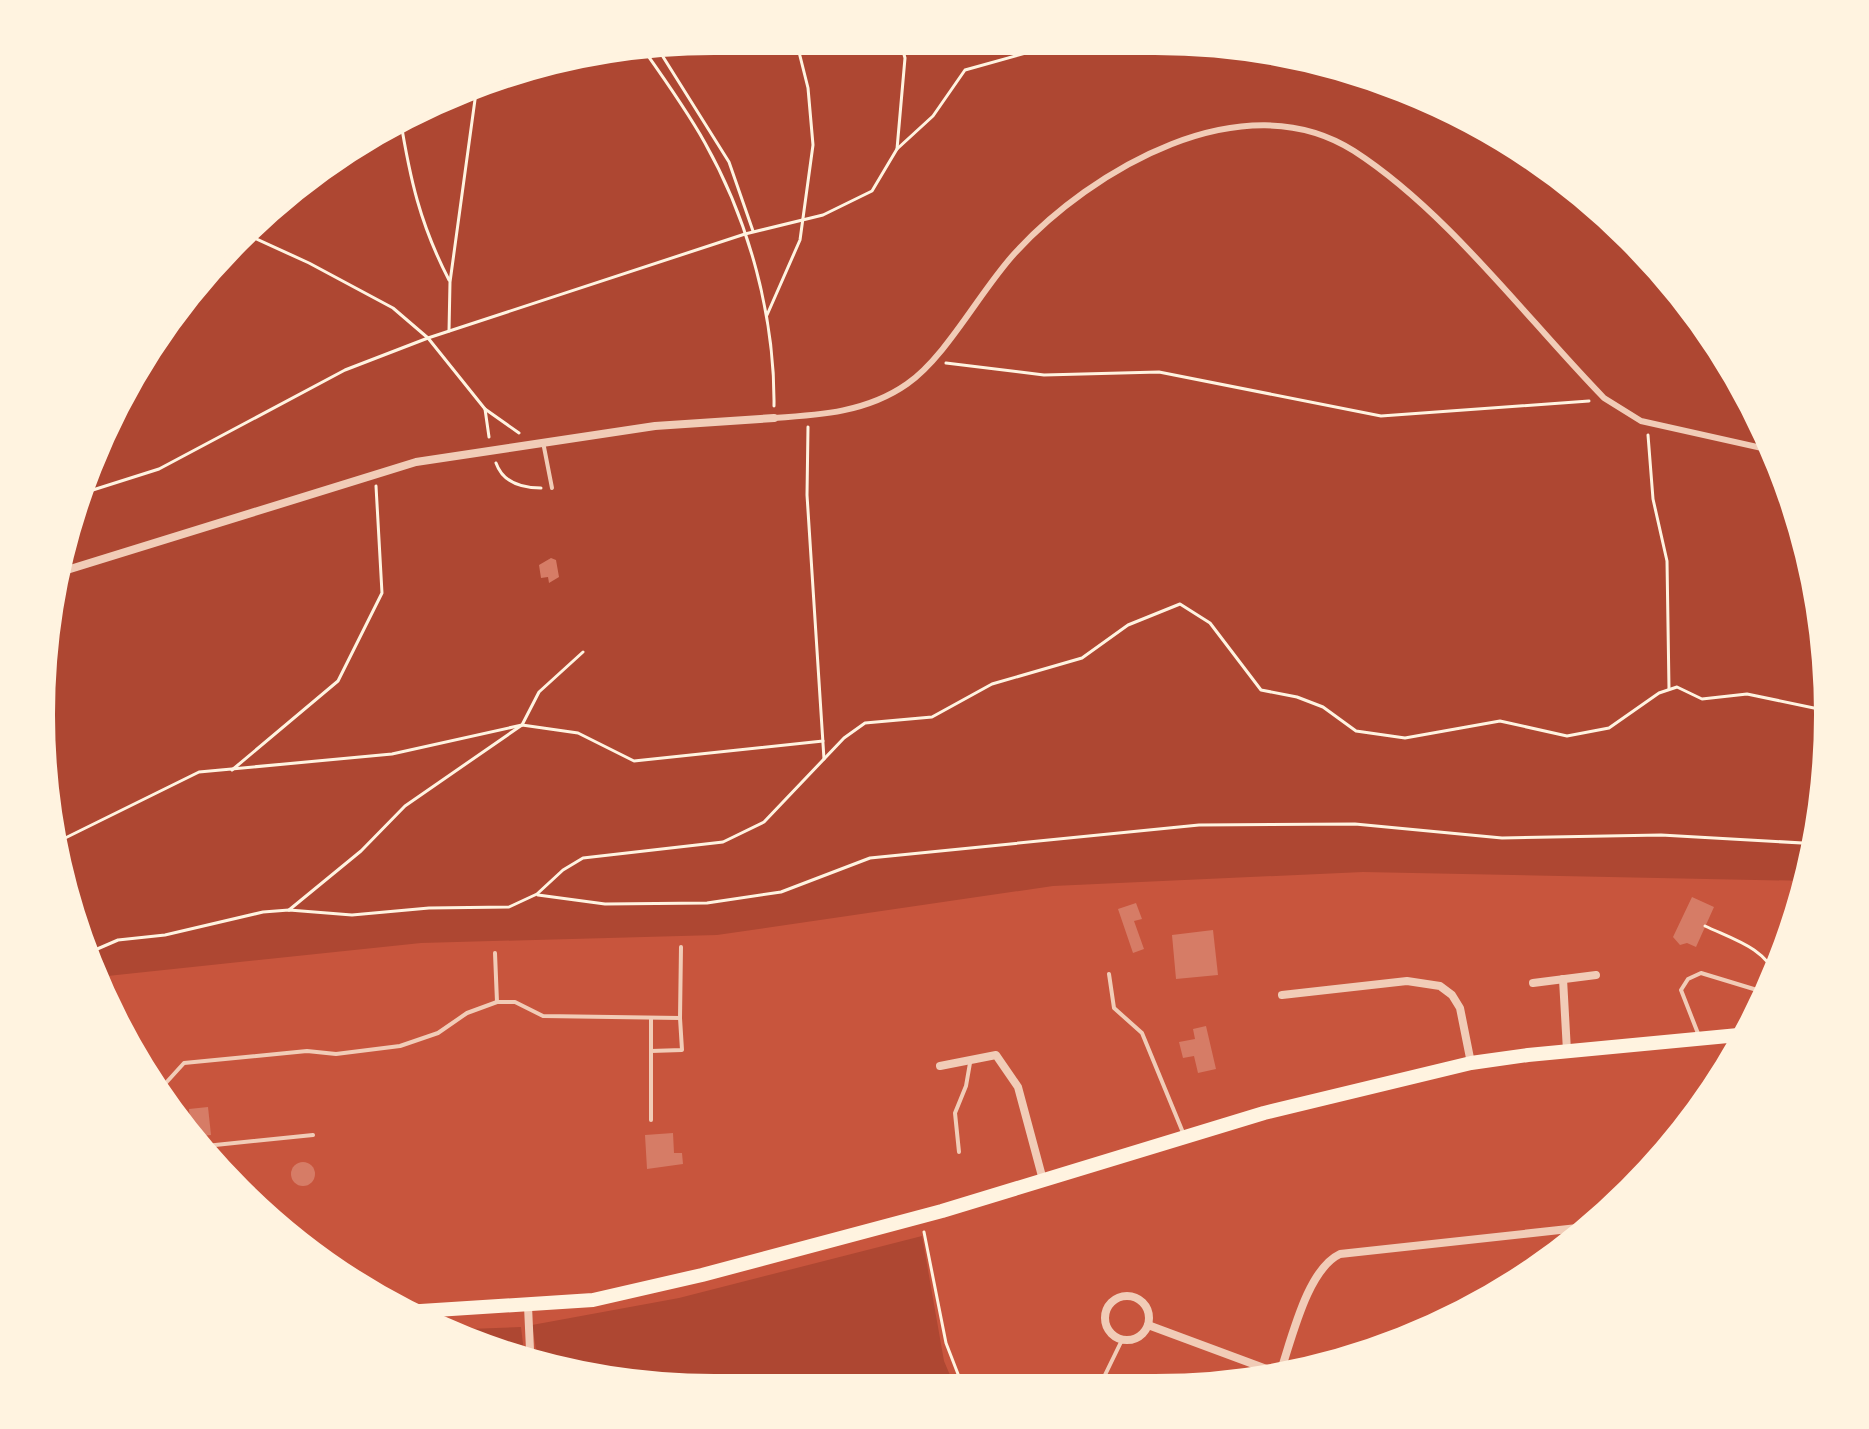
<svg xmlns="http://www.w3.org/2000/svg" width="1869" height="1429" font-family="'Fira Sans Condensed',sans-serif">
  <rect width="100%" height="100%" fill="#c8553d"/>
  <!-- green -->
  <g fill="#ae4732">
    <polygon points="715,36 1198,37 1331,59 1455,106 1567,176 1719,338 1782,455 1820,583 1833,715 1820,847 1810,881 1363,872 1053,886 717,935 421,943 98,977 59,891 36,715 59,539 127,376 234,235 375,127 538,59"/>
    <polygon points="922,1236 944,1361 955,1387 625,1387 552,1370 536,1349 532,1325 679,1298"/>
    <polygon points="521,1327 524,1352 531,1365 496,1357 441,1330"/>
  </g>
  <!-- building -->
  <g fill="#d67c66">
    <polygon points="551,558 556,560 559,577 549,583 548,577 541,578 539,565"/>
    <polygon points="1692,897 1714,907 1696,947 1687,943 1680,945 1673,937"/>
    <polygon points="1136,903 1142,919 1134,921 1144,949 1133,953 1118,909"/>
    <polygon points="1213,930 1218,975 1176,979 1172,935"/>
    <polygon points="1206,1026 1216,1069 1198,1073 1194,1056 1183,1058 1179,1042 1195,1039 1193,1029"/>
    <polygon points="208,1107 211,1135 192,1137 189,1109"/>
    <polygon points="673,1133 674,1153 682,1153 683,1164 647,1169 645,1135"/>
    <circle cx="303" cy="1174" r="12"/>
    <polygon points="513,1345 523,1363 494,1356"/>
  </g>
  <g fill="none" stroke-linecap="round" stroke-linejoin="round">
    <!-- path -->
    <g stroke="#fff3e0" stroke-width="3">
      <polyline points="1089,37 1101,42"/>
      <polyline points="655,44 729,162 753,231"/>
      <path d="M641,46C663,77 686,109 705,143C749,221 775,317 774,406"/>
      <polyline points="663,54 666,42"/>
      <path d="M400,117C410,179 420,224 449,280"/>
      <polyline points="897,149 905,58 899,37"/>
      <polyline points="239,231 309,263 393,308 428,338 485,409 519,433"/>
      <polyline points="767,315 800,240 813,145 808,88 795,36"/>
      <polyline points="449,331 450,282 477,85"/>
      <polyline points="946,363 1044,375 1159,372 1381,416 1589,401"/>
      <polyline points="485,409 489,437"/>
      <polyline points="808,427 807,495 824,759"/>
      <polyline points="1648,435 1653,499 1667,561 1669,689"/>
      <path d="M496,463C503,483 523,488 541,488"/>
      <polyline points="77,495 159,469 345,370 428,338 745,234 823,215 872,191 897,149 933,116 965,70 1062,43 1147,44 1198,37"/>
      <polyline points="232,770 338,681 382,593 376,486"/>
      <polyline points="53,844 199,772 392,754 522,725 578,733 634,761 823,741"/>
      <polyline points="538,895 605,904 707,903 781,892 870,858 1199,825 1355,824 1502,838 1661,835 1820,844"/>
      <polyline points="289,910 361,851 405,806 522,725 539,692 583,652"/>
      <path d="M1705,926C1732,939 1766,948 1777,978"/>
      <polyline points="88,953 118,940 165,935 263,912 289,910 352,915 429,908 509,907 537,894 563,870 583,858 723,842 764,822 844,738 865,723 932,717 992,684 1082,658 1128,625 1180,604 1210,623 1261,690 1297,697 1323,707 1356,731 1405,738 1500,721 1567,736 1609,728 1659,693 1677,687 1702,699 1747,694 1833,712"/>
      <polyline points="924,1232 946,1343 963,1387"/>
    </g>
    <!-- service -->
    <g stroke="#f1ccb7" stroke-width="4">
      <polyline points="543,442 552,488"/>
      <polyline points="495,953 497,1002"/>
      <polyline points="1109,974 1114,1008 1142,1033 1184,1135"/>
      <polyline points="680,1018 681,947"/>
      <polyline points="1699,1036 1681,990 1688,979 1701,973 1757,990 1774,989"/>
      <polyline points="154,1096 184,1063 307,1051 336,1054 400,1046 438,1033 467,1013 497,1002 515,1002 543,1016 680,1018 682,1050 651,1051"/>
      <polyline points="651,1120 651,1019"/>
      <polyline points="196,1147 313,1135"/>
      <polyline points="959,1152 955,1113 966,1086 970,1063"/>
      <polyline points="295,1244 312,1258"/>
      <polyline points="1095,1381 1104,1377 1122,1340"/>
    </g>
    <!-- pedestrian -->
    <path stroke="#f1ccb7" stroke-width="6" d="M774,418C821,415 867,412 907,384C947,356 980,291 1015,253C1091,170 1243,80 1354,151C1447,211 1526,318 1604,398L1641,421L1780,452"/>
    <!-- minor -->
    <g stroke="#f1ccb7" stroke-width="8">
      <polyline points="54,574 416,462 655,426 774,418"/>
      <polyline points="1563,979 1567,1051"/>
      <polyline points="1533,983 1596,975"/>
      <polyline points="1282,995 1407,981 1440,986 1452,995 1460,1008 1471,1063"/>
      <polyline points="940,1066 996,1055 1018,1087 1043,1180"/>
      <circle cx="1127" cy="1318" r="22"/>
      <polyline points="528,1306 530,1350 542,1368"/>
      <polyline points="1148,1325 1280,1374"/>
      <path d="M1278,1379C1291,1343 1306,1270 1340,1254L1596,1226"/>
    </g>
    <!-- primary -->
    <polyline stroke="#fff3e0" stroke-width="14" points="405,1312 593,1300 702,1275 942,1211 1264,1113 1471,1063 1528,1055 1749,1034"/>
  </g>
  <!-- crop -->
  <path d="M0 0H1869V1429H0ZM714 50H1155A664 664 0 0 1 1819 714V715A664 664 0 0 1 1155 1379H714A664 664 0 0 1 50 715V714A664 664 0 0 1 714 50Z" fill="#fff3e0" fill-rule="evenodd"/>
  <path fill="none" stroke="#fff3e0" stroke-width="10" d="M714 50H1155A664 664 0 0 1 1819 714V715A664 664 0 0 1 1155 1379H714A664 664 0 0 1 50 715V714A664 664 0 0 1 714 50Z"/>
</svg>
